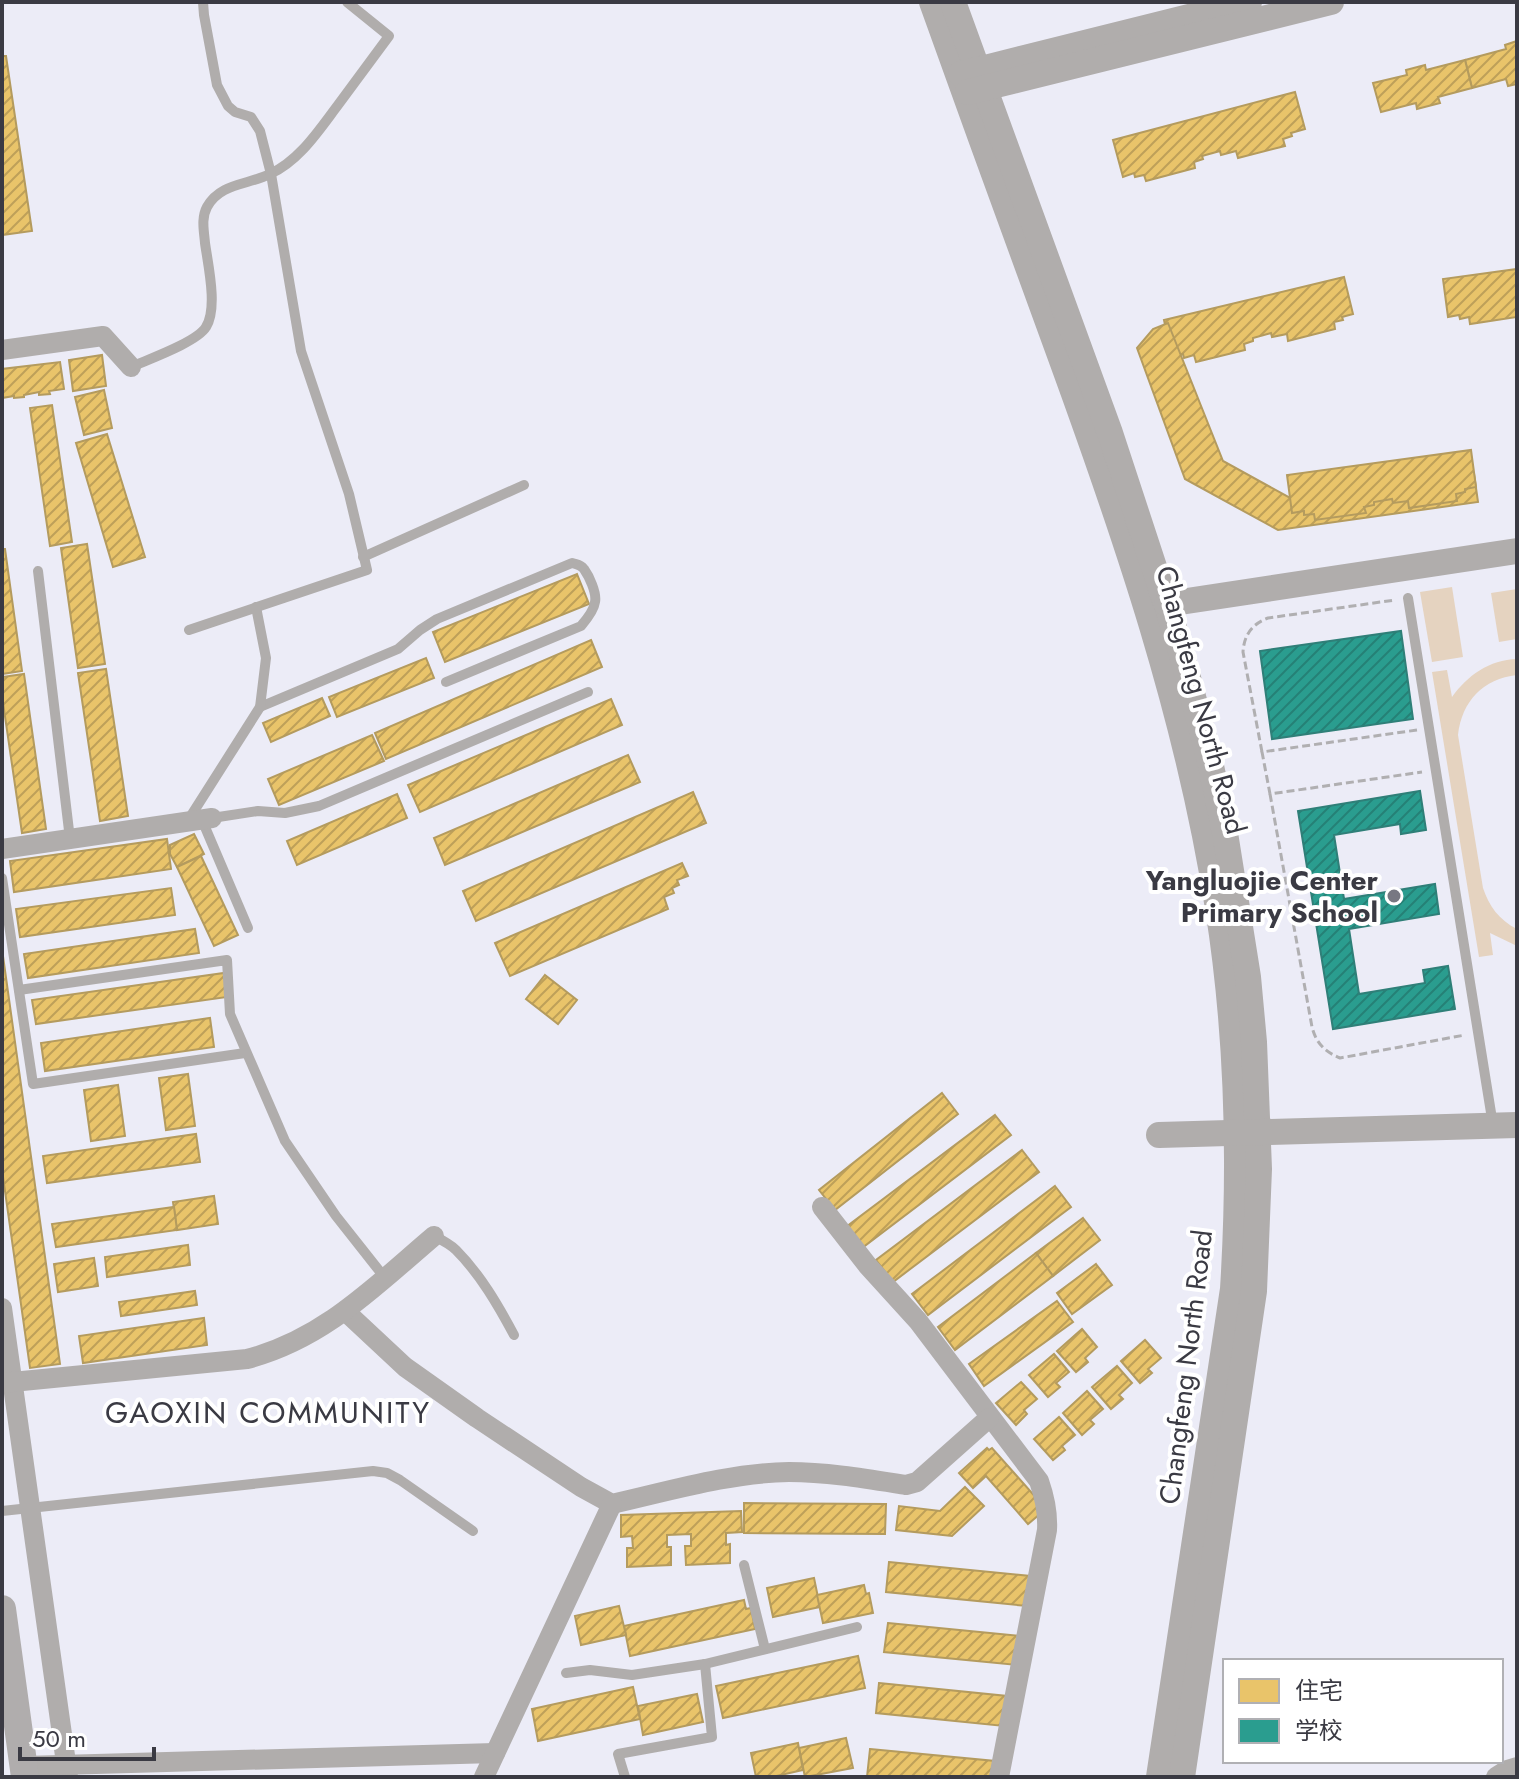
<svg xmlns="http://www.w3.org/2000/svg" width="1519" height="1779" font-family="Jost,'Noto Sans SC',sans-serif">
  <defs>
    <pattern id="homes-hatch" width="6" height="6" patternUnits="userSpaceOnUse" patternTransform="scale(2)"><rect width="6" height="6" fill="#e9c46a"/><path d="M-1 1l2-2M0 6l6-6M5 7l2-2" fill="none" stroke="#bea059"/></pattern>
    <pattern id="schools-hatch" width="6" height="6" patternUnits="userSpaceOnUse" patternTransform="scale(2)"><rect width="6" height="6" fill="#2a9d8f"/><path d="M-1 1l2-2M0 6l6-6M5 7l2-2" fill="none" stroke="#258176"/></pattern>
  </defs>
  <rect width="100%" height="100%" fill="#ececf7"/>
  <!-- green -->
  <g fill="#e5d3c0">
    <polygon points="1452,587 1463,657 1432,662 1420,592"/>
    <polygon points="1517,589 1517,639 1499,642 1491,593"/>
    <path d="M1517,659V675C1483,679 1462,701 1458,735L1483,888C1489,906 1499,920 1517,929V946L1490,933L1493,955L1479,957L1432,672L1447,670L1452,697C1468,675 1489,660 1517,659Z"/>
  </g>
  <!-- homes -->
  <g fill="url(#homes-hatch)" stroke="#b49b5e" stroke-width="2">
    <polygon points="1517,41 1517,84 1508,86 1506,79 1472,88 1465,60 1506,49 1505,45"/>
    <polygon points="2,56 6,56 32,231 2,235"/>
    <polygon points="1465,60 1472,88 1438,97 1440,103 1417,109 1416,103 1381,112 1373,83 1407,75 1406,70 1425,65 1426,70"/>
    <polygon points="1295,92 1305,129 1291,133 1292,136 1283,139 1285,146 1238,158 1236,151 1221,155 1220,151 1202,156 1203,159 1194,162 1195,168 1146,181 1144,175 1135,177 1134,173 1123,177 1113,140"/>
    <polygon points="1517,269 1517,317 1470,324 1469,317 1460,319 1459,315 1448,317 1443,279"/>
    <polygon points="1344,277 1353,314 1342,317 1343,320 1334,322 1335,329 1288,341 1287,334 1272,337 1271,333 1253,338 1253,341 1244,344 1245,350 1196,362 1194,355 1184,358 1183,354 1172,357 1164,320"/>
    <polygon points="1168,323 1223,461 1292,499 1474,474 1478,502 1278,530 1185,479 1137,348 1153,329"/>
    <polygon points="102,355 106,386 73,391 69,360"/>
    <polygon points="60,362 64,389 49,391 50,394 39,395 39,392 24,395 24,397 14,398 14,396 2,398 2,369"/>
    <polygon points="104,390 112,428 84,435 75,397"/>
    <polygon points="52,405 72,542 50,546 30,408"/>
    <polygon points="107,434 145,557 113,567 76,443"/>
    <polygon points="1471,450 1476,487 1465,489 1465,492 1456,494 1457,501 1409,508 1408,501 1393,503 1392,499 1374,502 1374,505 1364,507 1366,513 1315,520 1314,514 1304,515 1304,511 1292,513 1287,475"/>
    <polygon points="87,544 105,664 78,668 61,548"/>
    <polygon points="2,549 5,549 22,671 2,674"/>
    <polygon points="577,574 589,604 445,662 433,632"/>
    <polygon points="591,640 602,667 386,759 375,733"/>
    <polygon points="426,658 434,678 337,717 329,697"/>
    <polygon points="106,669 128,816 100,821 78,673"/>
    <polygon points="24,674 46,829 22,833 2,696 2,677"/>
    <polygon points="322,698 330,716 271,742 263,723"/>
    <polygon points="611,699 622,725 420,812 408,785"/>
    <polygon points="372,735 384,761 279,805 268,779"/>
    <polygon points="628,755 640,782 445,865 434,838"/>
    <polygon points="693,792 706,823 476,921 463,891"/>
    <polygon points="397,794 407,818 297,865 287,841"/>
    <polygon points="194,834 204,854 177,867 170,854 170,845"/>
    <polygon points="167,839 171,869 14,892 10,861"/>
    <polygon points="201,856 238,935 214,946 177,867"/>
    <polygon points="682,863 688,876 677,880 679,885 672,888 674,893 664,897 668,909 510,976 495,943"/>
    <polygon points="171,888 175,915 20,937 16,909"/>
    <polygon points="195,929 199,953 28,978 24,954"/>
    <polygon points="2,949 60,1364 30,1368 2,1170"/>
    <polygon points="224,973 227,997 36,1024 32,1000"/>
    <polygon points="545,975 577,1000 558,1024 526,999"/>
    <polygon points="210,1018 214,1047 45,1071 41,1043"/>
    <polygon points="188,1074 195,1126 166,1130 159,1078"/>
    <polygon points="118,1085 125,1136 91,1141 84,1090"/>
    <polygon points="942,1093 958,1114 835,1210 819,1190"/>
    <polygon points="995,1115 1011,1135 862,1248 846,1227"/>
    <polygon points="196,1134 200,1162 47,1183 43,1156"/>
    <polygon points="1022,1150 1039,1172 893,1282 876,1260"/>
    <polygon points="1055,1186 1071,1207 928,1315 912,1294"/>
    <polygon points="214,1196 218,1224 177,1230 173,1202"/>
    <polygon points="174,1207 177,1230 56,1247 52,1224"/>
    <polygon points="1083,1218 1100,1240 1053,1276 1036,1253"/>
    <polygon points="188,1245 190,1265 107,1277 105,1257"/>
    <polygon points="1036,1253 1053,1276 955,1350 938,1327"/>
    <polygon points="94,1258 98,1286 58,1292 54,1264"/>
    <polygon points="1096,1264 1112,1285 1072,1314 1057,1293"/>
    <polygon points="195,1291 197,1305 121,1316 119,1302"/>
    <polygon points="1057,1301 1073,1322 984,1386 969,1364"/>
    <polygon points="204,1318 207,1345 83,1363 79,1336"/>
    <polygon points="1082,1329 1097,1347 1085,1358 1088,1362 1076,1372 1057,1351"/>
    <polygon points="1145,1340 1161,1358 1148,1369 1152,1373 1140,1383 1121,1361"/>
    <polygon points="1054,1354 1069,1372 1056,1383 1060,1387 1048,1397 1029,1375"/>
    <polygon points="1117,1366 1132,1383 1119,1395 1123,1399 1111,1409 1092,1387"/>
    <polygon points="1021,1382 1037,1399 1024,1410 1027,1414 1016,1425 996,1403"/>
    <polygon points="1087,1391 1103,1409 1090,1420 1094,1424 1082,1435 1063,1413"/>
    <polygon points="1059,1417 1075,1435 1062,1446 1065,1450 1053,1460 1034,1439"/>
    <polygon points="987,1448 989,1450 992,1448 1046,1509 1028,1524 986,1476 973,1488 959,1473"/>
    <polygon points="965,1487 984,1506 952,1536 896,1530 899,1506 940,1511"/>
    <polygon points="744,1503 886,1504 885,1534 744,1533"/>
    <polygon points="741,1511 742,1532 726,1533 726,1545 730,1544 730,1563 686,1565 685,1546 691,1546 691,1534 667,1535 667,1547 671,1547 671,1565 627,1567 627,1548 633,1548 632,1536 621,1537 621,1515"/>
    <polygon points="889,1562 1030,1576 1027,1606 886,1592"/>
    <polygon points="814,1578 820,1607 773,1617 767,1588"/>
    <polygon points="864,1585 866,1594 869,1593 873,1613 823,1623 817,1595"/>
    <polygon points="744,1600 746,1609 751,1608 755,1629 630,1656 624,1626"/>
    <polygon points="619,1606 626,1635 581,1645 575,1616"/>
    <polygon points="888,1623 1020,1636 1017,1665 884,1652"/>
    <polygon points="858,1656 865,1688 723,1718 716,1686"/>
    <polygon points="879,1683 1007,1696 1004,1726 876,1713"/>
    <polygon points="633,1687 640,1719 538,1741 532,1709"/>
    <polygon points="697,1694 703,1722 643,1735 638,1706"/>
    <polygon points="846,1738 853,1768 805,1777 799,1748"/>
    <polygon points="798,1743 803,1770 772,1777 756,1777 751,1753"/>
    <polygon points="870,1749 995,1761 993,1777 867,1777"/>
  </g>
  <!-- schools -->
  <g fill="url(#schools-hatch)" stroke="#2f7f78" stroke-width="2">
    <polygon points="1401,631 1413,719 1272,739 1260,651"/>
    <polygon points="1420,791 1426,830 1401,834 1400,824 1334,835 1344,899 1435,884 1439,914 1349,929 1359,994 1425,983 1423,970 1448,966 1455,1009 1333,1029 1298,811"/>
  </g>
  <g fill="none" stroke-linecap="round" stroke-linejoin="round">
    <!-- path -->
    <g stroke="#b0afb1" stroke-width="3" stroke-dasharray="8 4" stroke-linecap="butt">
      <polyline points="1417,730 1262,752 1270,794 1422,772"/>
      <path d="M1262,752L1243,652C1244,635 1252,624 1268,618L1395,600"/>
      <path d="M1270,794L1312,1027C1316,1043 1325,1052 1340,1058L1465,1035"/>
    </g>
    <!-- service -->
    <g stroke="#b0adac" stroke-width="10">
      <path d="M131,367C149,359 197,342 206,327C218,308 208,265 205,243C204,231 201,218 207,207C220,183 248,185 270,174C300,160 319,130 338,105C355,82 372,59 389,36L347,2"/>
      <polyline points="363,557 524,485"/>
      <polyline points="38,571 70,839"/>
      <polyline points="1408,598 1493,1125"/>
      <polyline points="189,630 367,570 349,494 301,351 271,174 260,131 251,117 235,112 228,106 217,85 204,15 203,2"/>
      <path d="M260,707L398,649L420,630L437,619L572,563C578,565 580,564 584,569C589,576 597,593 595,602C594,610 587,619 581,626L446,682"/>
      <polyline points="212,818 258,811 285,813 319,806 588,692"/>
      <polyline points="202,820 248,928"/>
      <polyline points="187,822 260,707 266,658 256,607"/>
      <polyline points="2,878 33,1084 245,1053"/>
      <polyline points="19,990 227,960 230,1014 285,1141 336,1216 385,1278"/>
      <path d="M434,1236C442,1240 450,1244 456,1250C480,1274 498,1305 514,1335"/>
      <polyline points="2,1511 373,1471 387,1473 400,1480 473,1531"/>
      <polyline points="744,1565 765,1649"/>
      <polyline points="566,1673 590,1670 632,1675 705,1664 857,1627"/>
      <polyline points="625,1777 618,1754 712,1737 705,1664"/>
    </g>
    <!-- minor -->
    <g stroke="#b0adac" stroke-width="20">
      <polyline points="2,350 103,336 131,367"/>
      <polyline points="2,849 212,818"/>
      <path d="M822,1207L868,1266L918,1321L1039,1481C1045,1498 1048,1513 1047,1530L999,1777"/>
      <polyline points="2,1308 68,1777"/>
      <path d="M345,1311L405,1367L477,1418L581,1487L612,1504C670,1491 729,1473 789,1472C828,1472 868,1479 906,1485L917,1482L989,1418"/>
      <path d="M2,1383L247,1359C324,1339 375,1286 434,1236"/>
      <polyline points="24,1766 495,1753"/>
      <polyline points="484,1777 612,1504"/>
      <polyline points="1496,1777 1507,1770 1517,1767"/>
    </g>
    <!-- tertiary -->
    <g stroke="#b0adac" stroke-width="26">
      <path d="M932,2C974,120 1017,237 1060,355C1126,536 1188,717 1218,908C1238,1035 1241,1161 1233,1289L1159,1777"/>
      <polyline points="953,2 1110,433 1178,640 1210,761 1225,833 1248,977 1254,1042 1259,1169 1254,1291 1182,1777"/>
      <polyline points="961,74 1249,2"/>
      <polyline points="968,92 1331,2"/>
      <polyline points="1167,604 1517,551"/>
      <polyline points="1159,1135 1517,1125"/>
    </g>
    <!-- secondary -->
    <polyline stroke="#b0adad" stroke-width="28" points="2,1609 25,1777"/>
  </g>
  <!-- markers -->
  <circle fill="#787882" stroke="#fff" stroke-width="3" cx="1394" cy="896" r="8"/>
  <g text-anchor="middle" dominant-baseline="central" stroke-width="8" stroke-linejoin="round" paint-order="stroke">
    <!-- street labels -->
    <g font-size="28" fill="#3a3a43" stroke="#fff">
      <text transform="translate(1201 700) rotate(75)">Changfeng North Road</text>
      <text transform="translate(1186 1367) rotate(-83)">Changfeng North Road</text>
    </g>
    <!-- poi labels -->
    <g font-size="28" font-weight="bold" fill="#3a3a43" stroke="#fff" text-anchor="end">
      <text x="1378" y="880">Yangluojie Center<tspan x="1378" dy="32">Primary School</tspan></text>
    </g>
    <!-- neighbourhood labels -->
    <g font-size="30" letter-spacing="2" fill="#3a3a43" stroke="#fff">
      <text x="268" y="1412">GAOXIN COMMUNITY</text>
    </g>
  </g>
  <!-- border -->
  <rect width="1519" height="1779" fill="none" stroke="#3a3a43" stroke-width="8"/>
  <!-- legend -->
  <rect x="1223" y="1659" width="280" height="104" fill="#ffffff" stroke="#b0b0b4" stroke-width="2"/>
  <rect x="1239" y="1679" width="40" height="24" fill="#e9c46a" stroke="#b0b0b4" stroke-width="2"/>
  <text x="1295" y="1699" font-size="24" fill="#3a3a43">住宅</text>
  <rect x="1239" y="1719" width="40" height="24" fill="#2a9d8f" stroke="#b0b0b4" stroke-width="2"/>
  <text x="1295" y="1739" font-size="24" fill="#3a3a43">学校</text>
  <!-- scale -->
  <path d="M20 1747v12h134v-12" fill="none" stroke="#3a3a43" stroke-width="4"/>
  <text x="32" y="1747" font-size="24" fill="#3a3a43" stroke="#ffffff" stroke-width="6" paint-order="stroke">50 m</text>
</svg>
